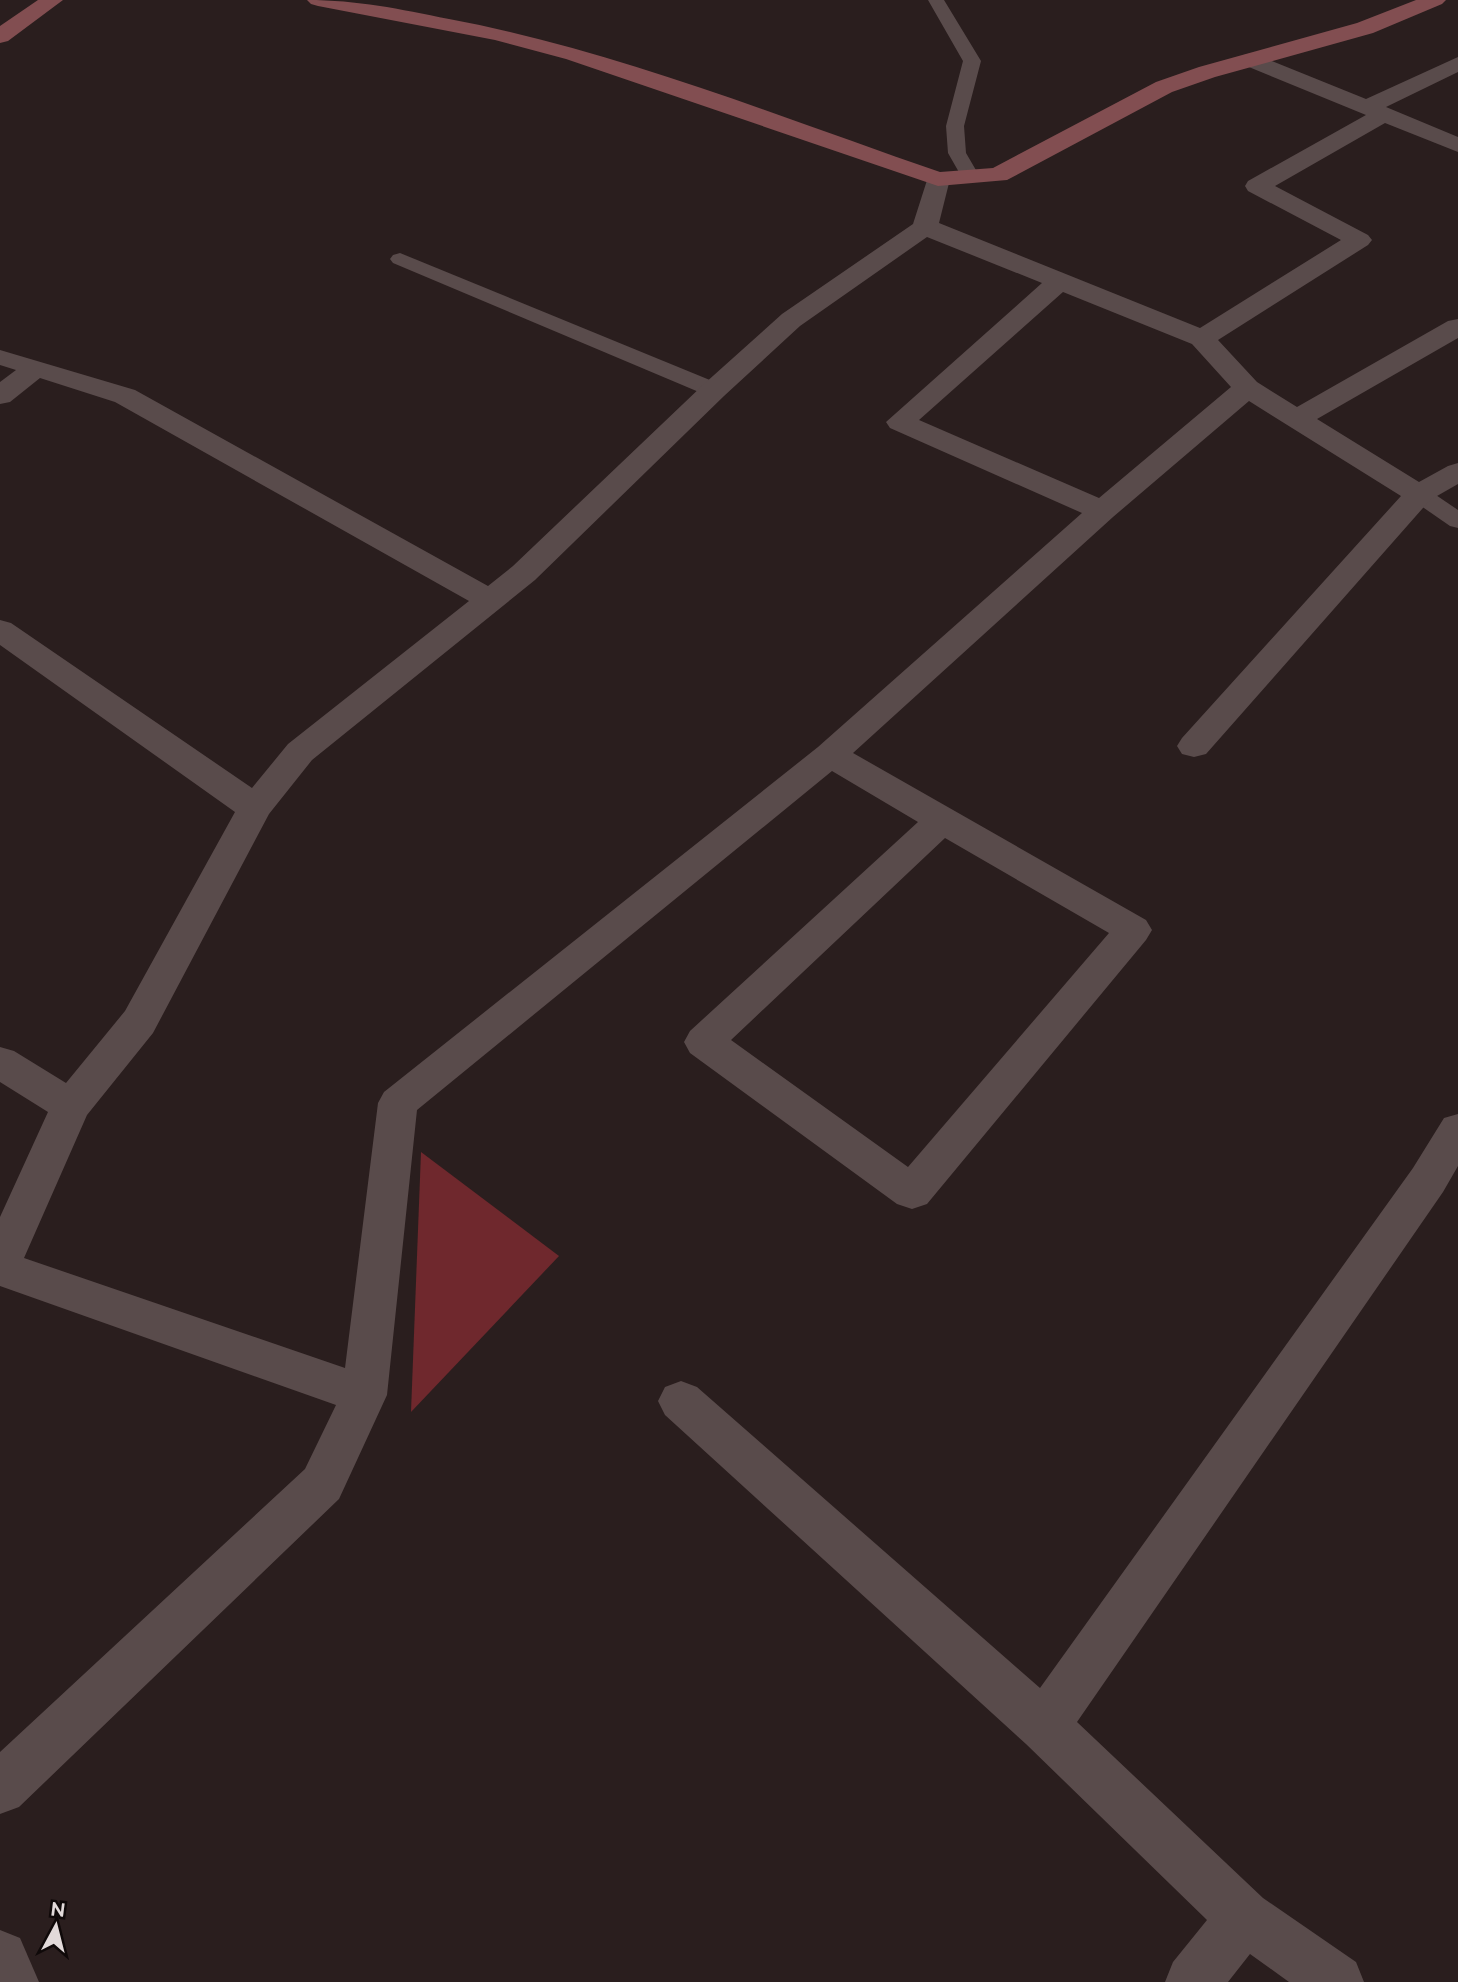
<svg xmlns="http://www.w3.org/2000/svg" width="1458" height="1982" font-family="Raleway,sans-serif">
  <rect width="100%" height="100%" fill="#2a1e1e"/>
  <!-- green -->
  <polygon fill="#6f282d" points="421,1152 559,1256 411,1412"/>
  <g fill="none" stroke-linecap="round" stroke-linejoin="round">
    <!-- lane -->
    <g fill="#594b4b" fill-rule="evenodd">
      <polygon points="928,0 944,0 981,61 964,126 966,153 980,177 978,181 964,181 948,153 946,126 963,61"/>
      <polygon points="400,253 722,385 725,390 722,395 706,395 393,263 390,259 393,255"/>
      <polygon points="1419,487 1427,489 1458,510 1458,528 1450,526 1411,499 1407,494 1411,489"/>
    </g>
    <!-- street -->
    <g fill="#594b4b" fill-rule="evenodd">
      <path d="M1252,53L1366,99L1458,57V72L1386,107L1458,137V152L1385,123L1275,186L1368,235L1372,240L1368,245L1218,340L1257,382L1297,407L1448,321L1458,319V338L1317,419L1419,482L1448,466L1458,463V484L1430,500L1206,754L1194,757L1182,754L1177,746L1182,738L1401,496L1249,401L1113,517L853,753L1146,920L1152,930L1146,940L927,1204L912,1209L897,1204L690,1053L684,1042L690,1031L918,822L832,771L417,1110L387,1395L339,1499L19,1807L0,1814V1752L305,1469L336,1405L0,1286V1217L48,1112L0,1082V1047L14,1051L66,1083L125,1011L235,812L0,645V620L11,623L252,788L288,744L469,601L115,402L40,378L10,402L0,404V382L16,370L0,365V350L135,390L488,586L513,566L704,384L782,314L913,224L929,174L938,172L947,174L950,179L939,223L1200,328L1341,240L1248,191L1245,186L1248,181L1366,115L1244,65L1241,60L1244,55ZM927,237L1042,283L886,422L890,428L1082,513L818,747L384,1092L378,1103L345,1368L24,1258L87,1115L153,1033L269,814L312,760L535,580L724,396L800,326ZM1063,292L1192,344L1231,387L1099,498L919,420ZM945,838L1109,933L908,1167L731,1040Z"/>
      <polygon points="1458,1114 1458,1166 1443,1192 1077,1722 1263,1898 1356,1962 1364,1982 1289,1982 1250,1954 1228,1982 1165,1982 1173,1962 1207,1920 1026,1744 665,1415 658,1401 665,1387 681,1381 697,1387 1040,1688 1413,1168 1444,1118"/>
      <polygon points="0,1930 20,1938 39,1982 0,1982"/>
    </g>
    <!-- secondary -->
    <g fill="#824e51" fill-rule="evenodd">
      <polygon points="38,0 63,0 8,41 0,43 0,26"/>
      <path d="M307,0C358,0 399,9 449,19C615,50 780,117 940,172L993,168L1156,82L1199,67L1357,23L1416,0H1446L1442,4L1373,33L1215,77L1172,92L1007,180L938,186L566,59L495,40L318,6L311,4Z"/>
    </g>
  </g>
  <!-- north arrow -->
  <g transform="translate(56 1926) rotate(7)" stroke="#0f0909" stroke-width="5" paint-order="stroke">
  <path d="M0-5L12 26L0 18L-12 26Z" fill="#e2dada"/>
  <text y="-10" font-size="19" font-weight="bold" text-anchor="middle" fill="#e2dada">N</text>
  </g>
</svg>
